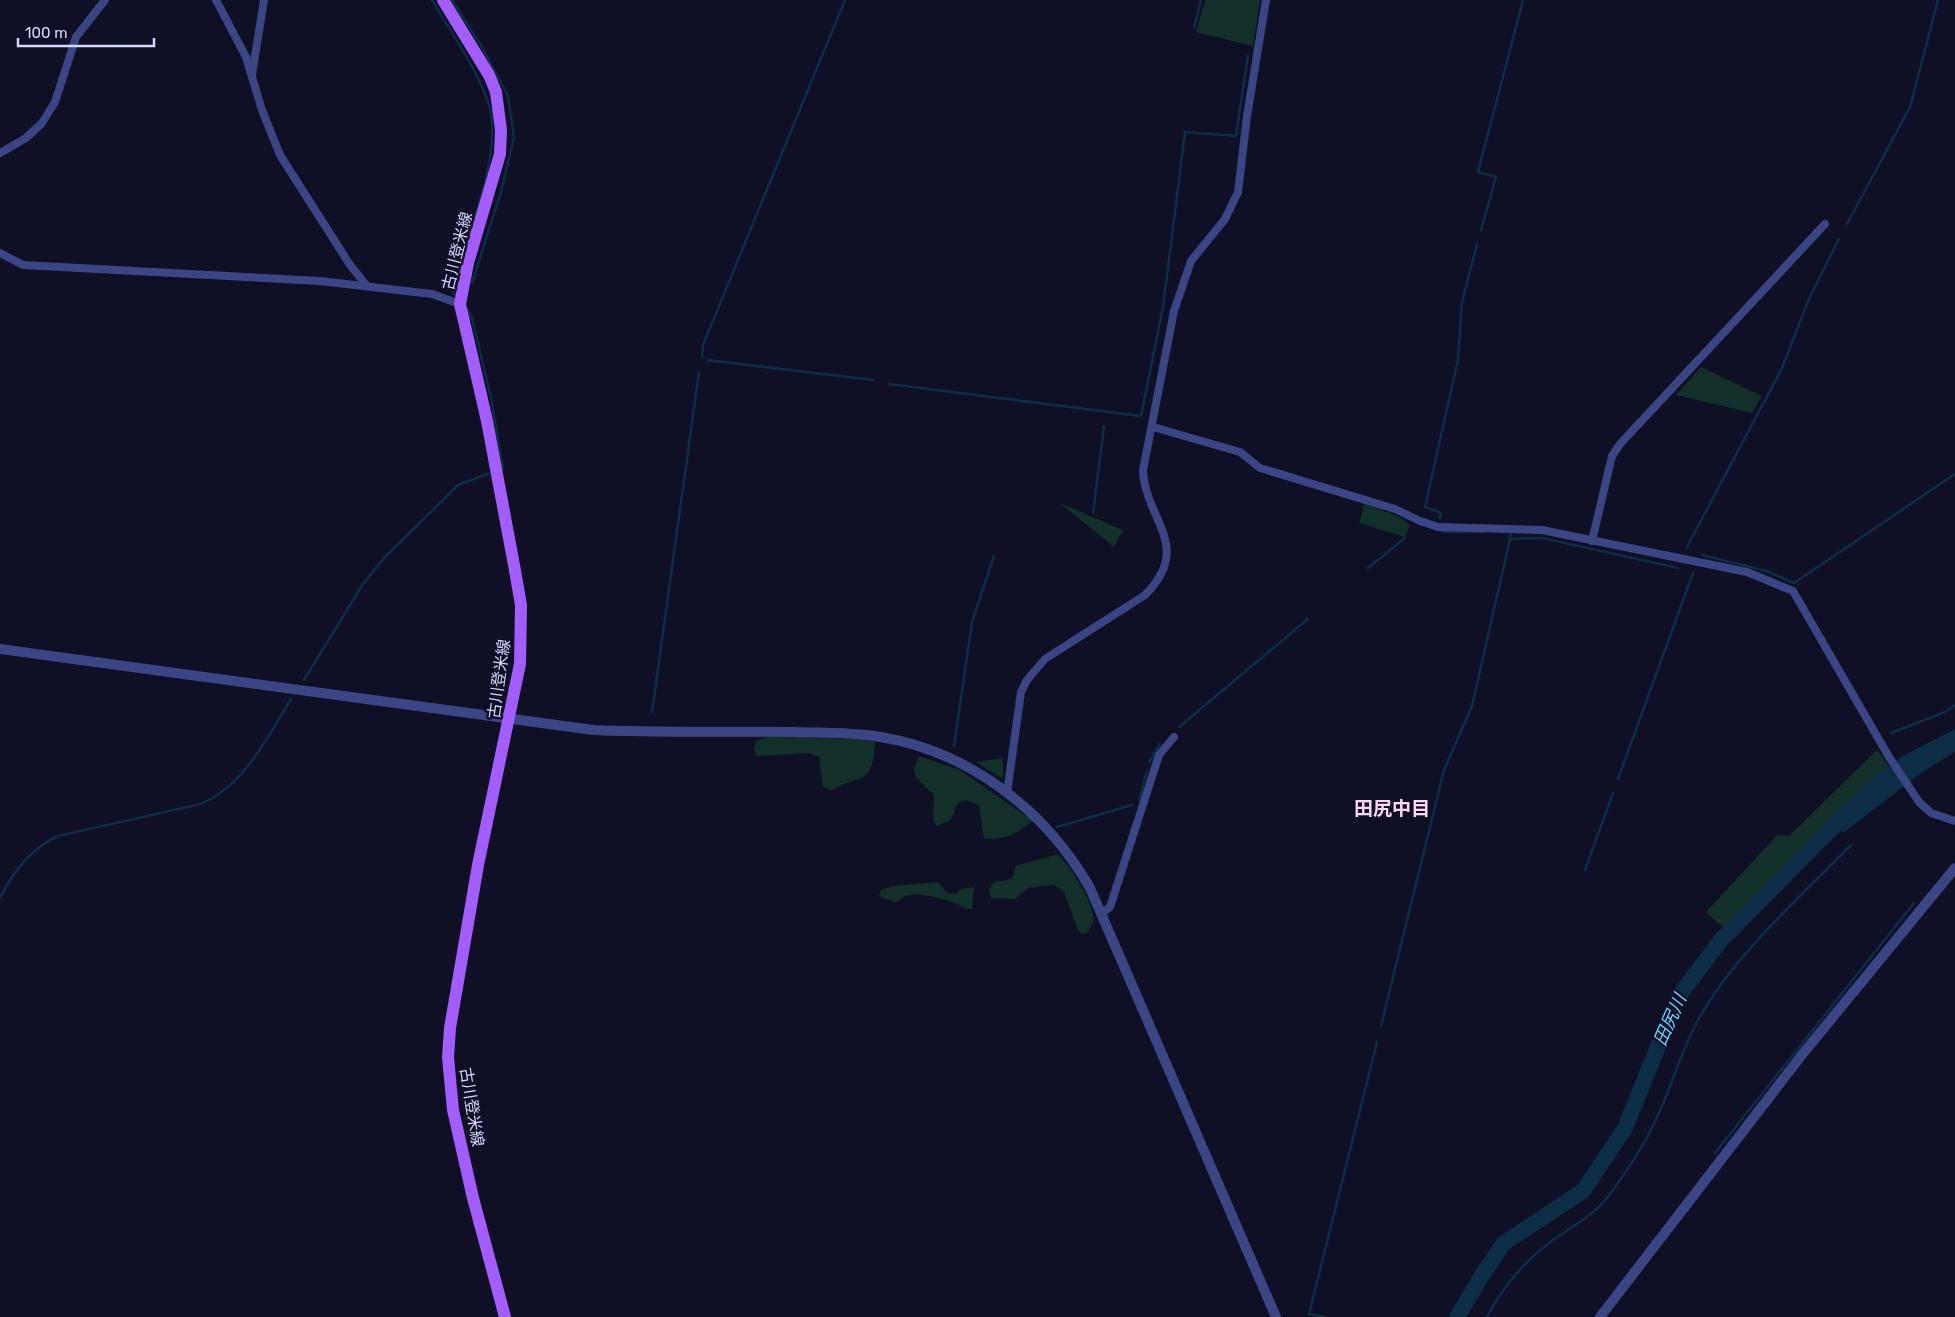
<svg xmlns="http://www.w3.org/2000/svg" width="1955" height="1317" font-family="Rubik,'Noto Sans JP',sans-serif">
  <rect width="100%" height="100%" fill="#0f0f25"/>
  <!-- green -->
  <g fill="#122f29">
    <polygon points="1205,0 1260,0 1253,46 1196,32"/>
    <polygon points="1701,367 1762,396 1752,413 1676,395"/>
    <polygon points="1060,503 1123,530 1114,547"/>
    <polygon points="1365,503 1399,517 1410,525 1405,537 1359,523"/>
    <path d="M769,737L864,739L875,742C872,788 862,772 831,791L823,787L819,757L809,753L756,756L754,748L757,740Z"/>
    <polygon points="1877,750 1889,766 1833,816 1725,929 1706,912 1777,835 1789,836"/>
    <path d="M919,756L960,770L1033,821C1014,834 1009,840 984,839L979,805L965,800L958,803L950,821L936,826L933,818L934,795L916,777L914,769Z"/>
    <polygon points="1003,758 1003,779 976,762"/>
    <path d="M1058,854C1069,865 1098,907 1093,923C1092,926 1089,930 1087,933L1082,934L1078,930L1064,892L1054,885L1028,888L1015,899L991,898L989,889L995,881H1005L1012,878L1016,866Z"/>
    <path d="M938,882L947,893L956,894L961,889L974,887L972,909H966C957,901 922,892 909,895C905,895 900,900 896,903L879,896L881,890L892,886Z"/>
  </g>
  <!-- water -->
  <polygon fill="#0d2c46" points="1955,729 1955,752 1921,773 1843,833 1833,816 1878,774 1901,757"/>
  <g fill="none" stroke-linecap="round" stroke-linejoin="round">
    <!-- stream -->
    <g stroke="#0d2c46" stroke-width="2.5">
      <path d="M432,0C451,33 477,68 489,105C501,146 477,208 466,248"/>
      <polyline points="452,0 482,47 508,96 514,137 501,192 472,283"/>
      <polyline points="1194,28 1201,0"/>
      <polyline points="1847,224 1910,107 1938,0"/>
      <polyline points="1481,230 1496,177 1478,172 1523,0"/>
      <polyline points="456,295 453,293 461,265"/>
      <polyline points="468,310 472,318 491,398 503,469 501,470"/>
      <polyline points="702,357 703,345 845,0"/>
      <polyline points="707,360 873,380"/>
      <polyline points="889,384 1141,416 1163,307 1185,132 1236,136 1248,56"/>
      <polyline points="1093,513 1104,426"/>
      <polyline points="1440,518 1441,513 1425,507 1458,360 1462,302 1477,244"/>
      <polyline points="1442,529 1442,532 1483,532"/>
      <polyline points="1510,539 1542,538 1678,568"/>
      <polyline points="1687,547 1782,368 1809,299 1839,239"/>
      <polyline points="1702,555 1767,571 1794,583 1955,474"/>
      <polyline points="1368,568 1405,538"/>
      <polyline points="304,680 363,584 384,558 458,485 493,472"/>
      <polyline points="652,712 699,372"/>
      <polyline points="1179,727 1308,619"/>
      <polyline points="1891,733 1945,712 1955,705"/>
      <polyline points="954,746 972,622 994,556"/>
      <polyline points="1149,762 1160,744"/>
      <polyline points="1618,779 1693,573"/>
      <polyline points="1139,800 1147,771"/>
      <polyline points="1057,827 1132,805"/>
      <polyline points="1585,870 1613,793"/>
      <path d="M0,898C13,871 31,849 58,836L201,804C245,784 267,738 291,699"/>
      <polyline points="1381,1026 1444,770 1472,706 1510,539 1511,532 1509,532"/>
      <polyline points="1715,1153 1914,903"/>
      <polyline points="1325,1317 1309,1314 1377,1042"/>
      <path d="M1487,1317C1502,1288 1523,1263 1549,1243C1569,1228 1592,1217 1607,1198C1625,1174 1645,1145 1657,1117C1671,1088 1680,1055 1695,1026C1728,961 1800,897 1851,845"/>
    </g>
    <!-- river -->
    <polyline stroke="#0d2c46" stroke-width="16" points="1457,1317 1486,1269 1504,1243 1583,1191 1625,1128 1678,997 1721,940 1852,808"/>
    <!-- minor -->
    <g stroke="#3b4583" stroke-width="8">
      <polyline points="216,0 246,57 262,110 280,155 350,265 367,286"/>
      <polyline points="252,75 264,0"/>
      <polyline points="0,153 26,138 42,123 55,102 76,37 105,0"/>
      <polyline points="0,253 23,265 320,281 432,294 460,304"/>
      <polyline points="1153,427 1240,452 1260,468 1395,509 1420,521 1438,527 1542,530 1747,572 1793,591 1889,757 1919,802 1931,813 1955,821"/>
      <polyline points="1592,541 1612,456 1620,444 1825,224"/>
      <path d="M1007,793L1021,692L1027,680L1045,659L1145,595C1194,546 1145,520 1143,470L1174,311L1191,261L1225,219L1238,192L1247,116L1266,0"/>
      <polyline points="1101,914 1110,907 1159,755 1174,737"/>
    </g>
    <!-- tertiary -->
    <g stroke="#3b4583" stroke-width="10">
      <path d="M0,649L593,730C660,733 727,731 794,732C821,733 848,732 874,736C966,749 1044,808 1090,888L1276,1317"/>
      <polyline points="1600,1317 1801,1056 1955,868"/>
    </g>
    <!-- primary -->
    <polyline stroke="#a35dfc" stroke-width="12" points="443,0 489,75 496,92 501,130 500,154 468,263 460,304 487,421 514,565 521,605 520,664 478,865 450,1028 448,1057 453,1110 473,1198 505,1317"/>
  </g>
  <g text-anchor="middle" dominant-baseline="central" stroke-width="5" stroke-linejoin="round" paint-order="stroke">
    <!-- street labels -->
    <g font-size="16" fill="#d4d7fe" stroke="#0f0f25">
      <text transform="translate(457 251) rotate(-76)">古川登米線</text>
      <text transform="translate(499 679) rotate(-82)">古川登米線</text>
      <text transform="translate(472 1107) rotate(81)">古川登米線</text>
    </g>
    <!-- water labels -->
    <g font-size="18" font-style="italic" fill="#64d2fc" stroke="#0f0f25">
      <text transform="translate(1670 1020) rotate(-66)">田尻川</text>
    </g>
    <!-- quarter labels -->
    <g font-size="19" font-weight="bold" fill="#fed6f7" stroke="#0f0f25">
      <text x="1392" y="808">田尻中目</text>
    </g>
  </g>
  <!-- scale -->
  <path d="M18 38v8h136v-8" fill="none" stroke="#d4d7fe" stroke-width="2.5"/>
  <text x="25" y="38" font-size="15" fill="#d4d7fe" stroke="#0f0f25" stroke-width="4" paint-order="stroke">100 m</text>
</svg>
